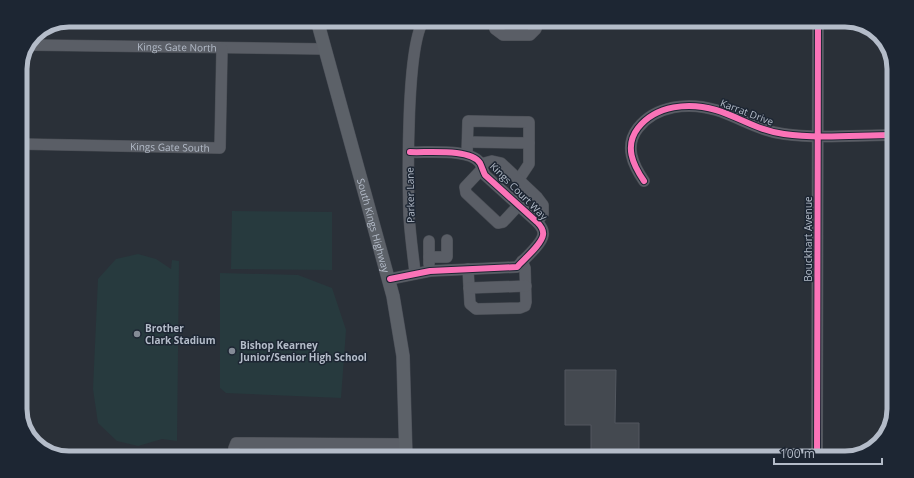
<svg xmlns="http://www.w3.org/2000/svg" width="914" height="478" font-family="'Open Sans',sans-serif">
  <rect width="100%" height="100%" fill="#2a3038"/>
  <!-- green -->
  <g fill="#273a3e">
    <polygon points="232,211 332,212 332,270 231,269"/>
    <polygon points="138,254 156,259 171,269 172,260 179,261 177,441 162,439 138,446 117,441 98,423 93,389 98,279 116,259"/>
    <polygon points="220,273 298,275 332,288 346,330 341,398 226,393 220,388"/>
  </g>
  <!-- building -->
  <polygon fill="#444950" stroke="#52575f" points="565,370 616,370 615,423 639,423 639,458 591,458 591,425 565,425"/>
  <g fill="none" stroke-linecap="round" stroke-linejoin="round">
    <defs>
      <g id="minor">
        <polyline points="493,20 495,29 503,35 530,35 536,29 536,20"/>
        <path id="s1" d="M30,45L325,49"/>
        <polyline points="468,142 529,143"/>
        <path id="s2" d="M20,144L220,148L222,49"/>
        <polyline points="467,154 468,121 529,122 529,164 519,179"/>
        <polyline points="481,164 492,161 501,163 537,197 543,205 543,214 537,222"/>
        <polyline points="482,169 465,187 466,193 498,223 503,222 518,206"/>
        <path d="M644,181C633,165 624,146 638,128C656,105 689,102 716,110C739,117 759,131 784,134C820,139 857,135 893,135"/>
        <polyline points="429,241 429,264"/>
        <polyline points="429,257 447,257 447,240"/>
        <polyline points="20,258 22,417"/>
        <polyline points="468,269 470,304 476,309 520,308 525,306 526,302 525,268 522,261"/>
        <path d="M415,273C413,254 410,234 409,215C408,180 406,45 424,20"/>
        <path d="M390,279L430,271L517,267C523,260 542,244 543,235C544,230 540,225 537,222L485,175C483,171 482,167 480,163C470,148 426,153 410,152"/>
        <polyline points="469,288 526,286"/>
        <polyline points="234,458 234,448 236,443 406,444"/>
        <polyline points="817,458 818,20"/>
      </g>
      <g id="major">
        <path id="s3" d="M317,20L393,296L403,356L406,458"/>
      </g>
    </defs>
    <!-- minor casing -->
    <use href="#minor" stroke="#484c53" stroke-width="12"/>
    <!-- major casing -->
    <use href="#major" stroke="#484c55" stroke-width="14"/>
    <!-- minor -->
    <use href="#minor" stroke="#5a5e66" stroke-width="11"/>
    <!-- major -->
    <use href="#major" stroke="#5c6168" stroke-width="13"/>
    <defs>
      <g id="cycleway">
        <path d="M644,181C633,165 624,146 638,128C656,105 689,102 716,110C739,117 759,131 784,134C820,139 857,135 893,135"/>
        <path d="M390,279L430,271L517,267C523,260 542,244 543,235C544,230 540,225 537,222L485,175C483,171 482,167 480,163C470,148 426,153 410,152"/>
        <polyline points="817,458 818,20"/>
      </g>
    </defs>
    <!-- cycleway casing -->
    <use href="#cycleway" stroke="#1d2633" stroke-width="8"/>
    <!-- cycleway -->
    <use href="#cycleway" stroke="#fb73b8" stroke-width="6"/>
  </g>
  <!-- markers -->
  <g fill="#848b96" stroke="#1d2633" stroke-width="1.5">
    <circle cx="137" cy="334" r="4"/>
    <circle cx="232" cy="351" r="4"/>
  </g>
  <g text-anchor="middle" dominant-baseline="central" stroke-width="3" stroke-linejoin="round" paint-order="stroke">
    <!-- street labels -->
    <g font-size="10" fill="#b4bcc9" stroke="#1d2633">
      <text stroke="none"><textPath href="#s1" startOffset="147">Kings Gate North</textPath></text>
      <text transform="translate(747 112) rotate(21)">Karrat Drive</text>
      <text stroke="none"><textPath href="#s2" startOffset="150">Kings Gate South</textPath></text>
      <text transform="translate(519 191) rotate(45)">Kings Court Way</text>
      <text transform="translate(410 195) rotate(-91)">Parker Lane</text>
      <text stroke="none"><textPath href="#s3" startOffset="213">South Kings Highway</textPath></text>
      <text transform="translate(808 239) rotate(-90)">Bouckhart Avenue</text>
    </g>
    <!-- poi labels -->
    <g font-size="10" font-weight="bold" fill="#b4bcc9" stroke="#1d2633" text-anchor="start">
      <text x="145" y="328">Brother<tspan x="145" dy="12">Clark Stadium</tspan></text>
      <text x="240" y="345">Bishop Kearney<tspan x="240" dy="12">Junior/Senior High School</tspan></text>
    </g>
  </g>
  <!-- crop -->
  <path d="M0 0H914V478H0ZM69 27H845A42 42 0 0 1 887 69V409A42 42 0 0 1 845 451H69A42 42 0 0 1 27 409V69A42 42 0 0 1 69 27Z" fill="#1d2633" fill-rule="evenodd"/>
  <path fill="none" stroke="#b4bcc9" stroke-width="5" d="M69 27H845A42 42 0 0 1 887 69V409A42 42 0 0 1 845 451H69A42 42 0 0 1 27 409V69A42 42 0 0 1 69 27Z"/>
  <!-- scale -->
  <path d="M774 458v6h108v-6" fill="none" stroke="#b4bcc9" stroke-width="2"/>
  <text x="780" y="458" font-size="12" fill="#b4bcc9" stroke="#1d2633" stroke-width="3" paint-order="stroke">100 m</text>
</svg>
